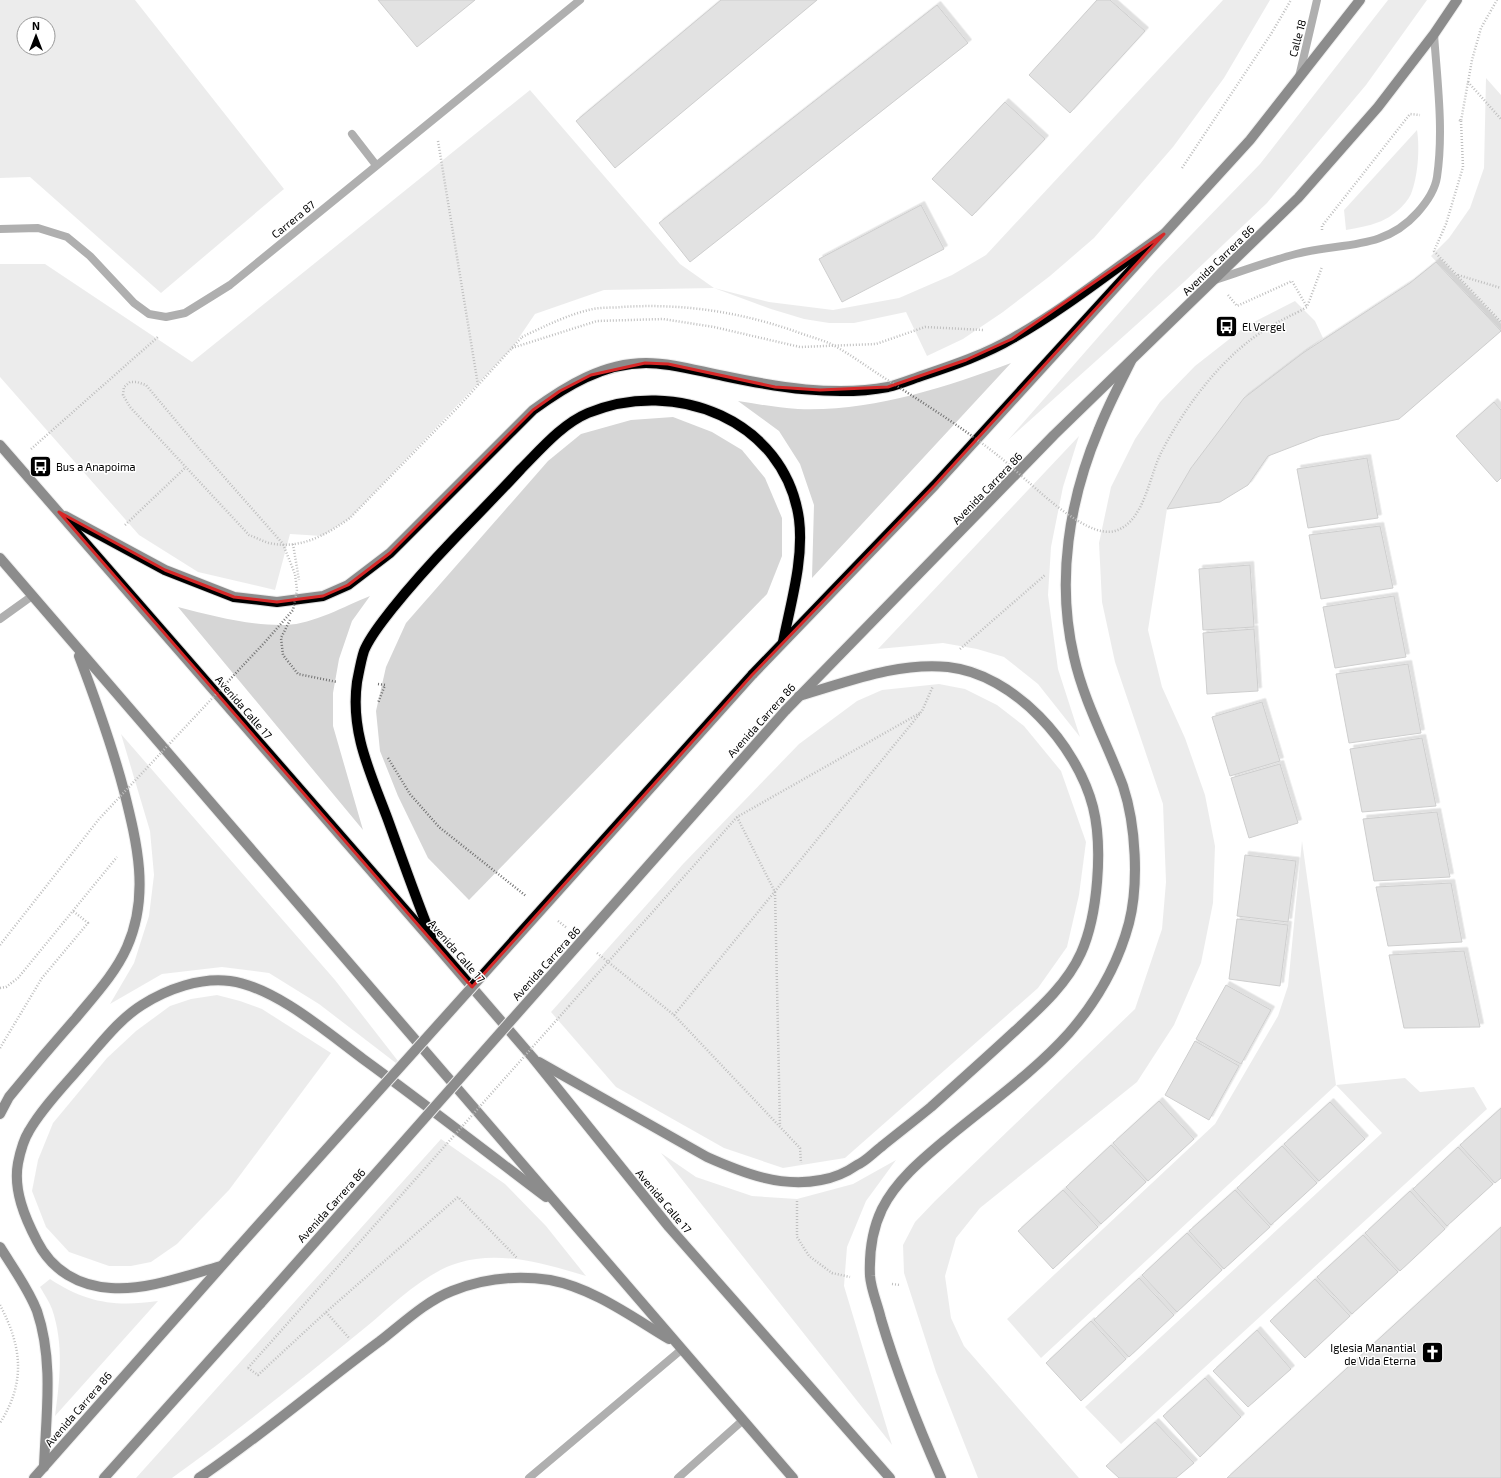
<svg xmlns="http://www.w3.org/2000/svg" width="1501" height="1478" font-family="'Exo 2',sans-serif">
  <defs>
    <filter id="shadow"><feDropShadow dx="3.5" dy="-3.5" stdDeviation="0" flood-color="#0004"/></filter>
  </defs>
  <rect width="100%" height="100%" fill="#fff"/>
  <!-- green -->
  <g fill="#d6d6d6" fill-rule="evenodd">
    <path d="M0,0H135L284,189L161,293L30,177L0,178ZM24,24H48V48H24Z"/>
    <polygon points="1223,0 1270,0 1224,78 1173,147 1094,238 1050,276 1003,312 963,339 927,356 906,312 854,323 829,323 804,319 771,309 714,288 604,290 535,314 512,348 350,518 322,536 290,534 275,590 198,572 139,535 0,377 0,264 45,264 192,362 530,90 680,264 714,288 769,302 833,310 899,298 952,275 986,255"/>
    <polygon points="1388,0 1427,0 1366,85 1267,203 1184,282 1008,440 1157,270 1260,164"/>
    <polygon points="1486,78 1501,95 1501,331 1431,256 1449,238 1470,208 1484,168"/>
    <path d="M1417,130C1420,148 1418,177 1411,194C1406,205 1391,218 1379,222C1369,226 1357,228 1346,230L1344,210Z"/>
    <polygon points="1295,301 1315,321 1323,338 1244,398 1191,468 1167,509 1148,630 1162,687 1185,738 1205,795 1215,846 1213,903 1201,963 1174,1025 1137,1082 980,1208 956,1238 945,1276 951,1318 964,1346 1079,1478 978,1478 936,1372 904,1273 903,1245 915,1222 935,1201 1135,1009 1162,929 1166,882 1163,804 1115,662 1102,602 1099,543 1111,487 1135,439 1160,402 1195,366 1246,326"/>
    <path d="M1011,363L812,578L814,505L800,464L779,431L738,401C758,404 778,408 798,409C871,412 943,388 1011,363Z"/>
    <polygon points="673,417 712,432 742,450 765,478 782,518 782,556 767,594 469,900 428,858 398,796 380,751 376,711 386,667 406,623 548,461 581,434 631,420"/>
    <polygon points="1079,436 1063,487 1051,547 1048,595 1058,669 1080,737 1038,684 1004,657 977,649 943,643 878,649"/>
    <path d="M370,596L352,621L339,659L333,693V726L363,830L178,607C213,616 250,626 286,625C313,624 345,606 370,596Z"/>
    <polygon points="939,684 965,689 997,705 1024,726 1061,771 1086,842 1079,895 1067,947 1038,988 845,1158 783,1168 724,1148 616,1087 551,1012 683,864 799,744 857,701 882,690"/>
    <polygon points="121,734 335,980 405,1070 319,1004 269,973 222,967 162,974 110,1004 134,963 149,916 154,875 150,831"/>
    <polygon points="1302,841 1336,1085 1405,1078 1420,1092 1474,1087 1487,1109 1121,1444 1085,1407 1382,1133 1336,1085 1041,1358 1007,1319 1215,1124 1278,1016 1288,986"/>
    <polygon points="217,995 240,1001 262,1009 331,1053 229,1190 177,1244 151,1262 131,1266 109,1266 69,1252 46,1227 32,1191 38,1160 53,1123 107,1058 136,1031 170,1006 191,999"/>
    <path d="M441,1139L505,1184L546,1226L586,1276C546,1264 500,1250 458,1263C424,1273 393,1305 366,1327C303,1378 239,1430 172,1478H136Z"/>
    <polygon points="661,1153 696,1177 752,1196 797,1199 853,1184 896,1160 866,1201 847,1247 844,1286 892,1445"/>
    <path d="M50,1279C86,1303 116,1307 158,1301L55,1416C60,1380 64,1344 52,1309C49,1301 44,1294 40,1287Z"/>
  </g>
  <!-- building -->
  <g fill="#bfbfbf" stroke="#939393" filter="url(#shadow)">
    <polygon points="378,0 475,0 417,47"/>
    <polygon points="721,0 817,0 615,168 576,121"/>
    <polygon points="1097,0 1110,0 1145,31 1070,113 1029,75"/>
    <polygon points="937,5 968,43 690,262 659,223"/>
    <polygon points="1005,102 1045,139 972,216 932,179"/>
    <polygon points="921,205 944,249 842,302 819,259"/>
    <polygon points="1436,262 1501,331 1399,419 1320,436 1268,456 1248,485 1220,502 1167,509 1191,468 1244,398 1303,353 1410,283"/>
    <polygon points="1494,402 1501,410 1501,478 1497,482 1456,436"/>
    <polygon points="1367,458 1378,518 1308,528 1297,469"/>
    <polygon points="1380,526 1393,588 1321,599 1309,535"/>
    <polygon points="1250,565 1254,627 1203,630 1199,569"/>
    <polygon points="1394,596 1406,657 1335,668 1323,607"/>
    <polygon points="1254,629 1258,691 1207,694 1203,633"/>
    <polygon points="1408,664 1421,733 1349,743 1336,674"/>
    <polygon points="1262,702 1280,761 1230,776 1212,717"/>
    <polygon points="1422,738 1436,806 1362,812 1350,749"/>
    <polygon points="1280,764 1298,823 1249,838 1231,778"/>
    <polygon points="1437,812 1450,877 1374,881 1363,819"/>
    <polygon points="1245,855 1296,861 1288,922 1237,916"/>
    <polygon points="1451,883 1462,942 1388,946 1376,887"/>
    <polygon points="1237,919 1288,925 1280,986 1229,979"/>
    <polygon points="1464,951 1480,1027 1404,1028 1389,955"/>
    <polygon points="1226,985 1271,1010 1241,1064 1196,1039"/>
    <polygon points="1195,1041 1239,1066 1209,1120 1165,1095"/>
    <polygon points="1159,1101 1194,1139 1148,1181 1113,1143"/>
    <polygon points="1330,1102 1365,1139 1319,1181 1284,1144"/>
    <polygon points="1501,1108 1501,1178 1495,1183 1460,1145"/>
    <polygon points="1111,1145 1146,1182 1101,1224 1066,1187"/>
    <polygon points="1282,1146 1317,1183 1271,1225 1237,1188"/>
    <polygon points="1458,1147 1493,1184 1447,1226 1413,1189"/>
    <polygon points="1063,1190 1098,1227 1053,1269 1018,1231"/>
    <polygon points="1235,1190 1270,1227 1224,1269 1189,1231"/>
    <polygon points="1410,1191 1445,1229 1400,1271 1365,1233"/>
    <polygon points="1501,1227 1501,1478 1227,1478"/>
    <polygon points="1187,1233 1222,1270 1177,1312 1142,1275"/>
    <polygon points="1363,1235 1398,1272 1352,1314 1317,1277"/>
    <polygon points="1139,1278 1174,1315 1129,1357 1094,1320"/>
    <polygon points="1315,1279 1350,1316 1305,1358 1270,1321"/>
    <polygon points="1091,1321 1126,1359 1081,1401 1046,1363"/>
    <polygon points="1257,1330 1291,1369 1248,1407 1213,1371"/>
    <polygon points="1205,1378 1241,1417 1200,1457 1163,1416"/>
    <polygon points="1155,1422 1194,1463 1176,1478 1119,1478 1106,1466"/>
  </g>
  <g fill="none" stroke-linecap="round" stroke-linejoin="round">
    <defs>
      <g id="primary">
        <polyline points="0,445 433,942 533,1058 669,1227 890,1478"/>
        <path d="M65,516L165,570L234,597L277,602L323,596L348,585L390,553L533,410C566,386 603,363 646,363C672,363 698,371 724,376C776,387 835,397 888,387C900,384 912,379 924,375C954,365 986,354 1013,338C1066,308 1114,269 1164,234"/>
        <polyline points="0,558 793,1478"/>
        <polyline points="752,675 935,485 1250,140 1360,0"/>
        <polyline points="785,711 1054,435 1298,198 1378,107 1434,34 1457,0"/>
        <path d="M431,936C416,898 402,859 388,820C371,774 350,733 357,682C359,672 361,660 364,651C370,636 382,622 392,609C412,584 432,562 454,539C476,516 499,493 521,469C541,449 562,424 588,413C675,377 785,420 799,519C804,559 791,602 783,642"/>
        <path d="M539,1062L707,1157C743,1173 781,1188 821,1180C833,1178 847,1172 857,1165C866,1161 873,1153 881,1147C897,1134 914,1121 931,1107C959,1082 987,1057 1015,1031C1040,1008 1067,984 1081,953C1098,915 1103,847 1093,807C1077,745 1014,674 948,667C897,662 848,682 799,696"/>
        <path d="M0,1114L9,1097C31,1070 53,1044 76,1018C94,996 115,974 127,947C150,895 137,843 124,791C112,745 96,701 79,656"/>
        <path d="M0,1247C13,1268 28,1288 37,1311C54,1361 46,1415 44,1467"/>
        <path d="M221,1266C188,1275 145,1291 111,1288C79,1286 52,1271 37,1241C25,1218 13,1190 18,1163C20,1153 24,1139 29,1131C43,1107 63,1087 81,1066C100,1045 118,1020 142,1005C167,989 201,977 230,981C275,987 328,1033 363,1059C425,1104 485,1151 546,1197"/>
        <polyline points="34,1478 235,1251"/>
        <polyline points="104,1478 261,1303"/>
        <path d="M199,1478C261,1436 319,1386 380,1341C402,1324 426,1301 452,1291C482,1279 517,1275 550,1280C593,1288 632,1317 669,1339"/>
        <path d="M941,1478C918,1426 897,1373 881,1319C878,1305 871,1290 870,1276C869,1253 872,1230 882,1209C897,1179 925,1157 950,1136C990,1103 1035,1071 1069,1033C1097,1001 1118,964 1129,923C1139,884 1136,825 1123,786C1107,743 1084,702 1074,657C1056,581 1069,500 1099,429C1108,406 1120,383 1131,361"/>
      </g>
    </defs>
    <!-- primary casing -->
    <use href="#primary" stroke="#dbdbdb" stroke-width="12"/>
    <!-- path -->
    <g stroke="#717171" stroke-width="2.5" stroke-dasharray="1 2" stroke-linecap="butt">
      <polyline points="1468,82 1501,119"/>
      <polyline points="1459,120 1461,121 1472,60 1481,28 1497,0"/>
      <polyline points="1461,121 1463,167 1446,224 1434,251 1501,322"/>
      <polyline points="438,141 478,385"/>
      <polyline points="1182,168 1271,34 1291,0"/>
      <polyline points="1322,230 1322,226 1410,114 1420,115"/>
      <polyline points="1458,275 1501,288"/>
      <polyline points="1228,295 1237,306 1292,281 1307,307"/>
      <polyline points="1298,312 1307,307 1322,267"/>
      <polyline points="512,348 597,321 663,319 714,327 800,347 876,344 925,327 984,330"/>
      <path d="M197,446L146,385L137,382H130L124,387L123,395L130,407L249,535C255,537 262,541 269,543C300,550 326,535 350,518L459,406L522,337"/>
      <polyline points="31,449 159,336"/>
      <polyline points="125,525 185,468"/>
      <polyline points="293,544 299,580"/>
      <polyline points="290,620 281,638 283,655 298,674 337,682"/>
      <polyline points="960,649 1045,575"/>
      <polyline points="378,684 385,685 378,703"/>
      <polyline points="388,758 410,794 439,827 526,896"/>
      <polyline points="737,817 775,892 780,1126"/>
      <polyline points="558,921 567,928"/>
      <polyline points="597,953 674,1015 800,1148 801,1163"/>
      <polyline points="0,988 6,987 18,978 117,857"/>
      <polyline points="569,1006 737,817 920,713"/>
      <polyline points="674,1015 922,711 933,686"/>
      <polyline points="0,1048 42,978 88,923 73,911"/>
      <polyline points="797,1201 797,1237 809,1256 832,1273 850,1277"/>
      <polyline points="892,1284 900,1285"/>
      <path d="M0,1305C22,1347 26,1382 0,1423"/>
      <polyline points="326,1312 458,1197 517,1258"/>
      <polyline points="248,1368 258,1375 326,1312 349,1338"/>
    </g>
    <!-- lane -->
    <g stroke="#4f4f4f" stroke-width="8">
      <polyline points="352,134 376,165"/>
      <path d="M1215,280C1242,271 1269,261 1296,254C1341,242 1383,251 1417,213C1426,203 1435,191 1437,177C1444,130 1437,80 1434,34"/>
      <polyline points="0,619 32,596"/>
      <polyline points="529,1478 681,1350"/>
      <polyline points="678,1478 742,1421"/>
    </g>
    <!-- street -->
    <g stroke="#4f4f4f" stroke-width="8">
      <polyline points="1299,77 1317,0"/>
      <polyline points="0,229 38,228 67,237 90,256 134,303 149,314 166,317 185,313 230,285 580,0"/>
    </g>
    <!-- primary -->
    <use href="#primary" stroke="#000" stroke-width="10"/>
    <defs>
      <g id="primary-bridge">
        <polyline points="235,1251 752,675"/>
        <polyline points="261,1303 785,711"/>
      </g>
    </defs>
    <!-- primary-bridge casing -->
    <use href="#primary-bridge" stroke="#dbdbdb" stroke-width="12" stroke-linecap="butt"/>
    <!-- path-bridge -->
    <g stroke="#717171" stroke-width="2.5" stroke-dasharray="1 2" stroke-linecap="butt">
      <path d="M522,337C545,326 569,314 593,309C603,307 613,308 622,307C682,303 741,312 797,332C808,336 819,339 829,343C849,353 867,367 886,379C925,404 965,429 1001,458C1025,477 1084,540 1115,531C1145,522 1149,475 1162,451C1185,406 1224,354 1268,328C1277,322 1288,317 1298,312"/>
      <polyline points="0,945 99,819 265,642 293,610 297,590 295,574 283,544 197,446"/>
      <polyline points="248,1368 569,1006"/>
    </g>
    <!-- primary-bridge -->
    <use href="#primary-bridge" stroke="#000" stroke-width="10"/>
  </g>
  <!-- marked area -->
  <path d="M0 0H1501V1478H0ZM1164,234L935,485L752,675L472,987L59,512L165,570L234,597L277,602L323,596L348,585L390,553L533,410L560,391L591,375L645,363L668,364L775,387L820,390L888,387L966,360L1012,339Z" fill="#fff" fill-opacity=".55" fill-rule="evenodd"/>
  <path fill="none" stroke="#d62828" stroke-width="3" stroke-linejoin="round" d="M1164,234L935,485L752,675L472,987L59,512L165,570L234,597L277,602L323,596L348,585L390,553L533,410L560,391L591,375L645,363L668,364L775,387L820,390L888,387L966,360L1012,339Z"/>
  <!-- icons -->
  <defs>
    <symbol id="bus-square" viewBox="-11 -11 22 22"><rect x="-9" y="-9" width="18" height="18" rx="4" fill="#000" stroke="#fff"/><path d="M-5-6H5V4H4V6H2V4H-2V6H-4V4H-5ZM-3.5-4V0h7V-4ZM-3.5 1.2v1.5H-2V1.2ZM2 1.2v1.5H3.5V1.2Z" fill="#fff"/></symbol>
    <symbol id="church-square" viewBox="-11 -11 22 22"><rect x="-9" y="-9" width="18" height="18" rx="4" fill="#000" stroke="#fff"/><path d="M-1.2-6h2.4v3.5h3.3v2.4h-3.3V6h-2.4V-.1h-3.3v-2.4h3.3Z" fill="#fff"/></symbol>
  </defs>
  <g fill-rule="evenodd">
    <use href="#bus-square" x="1214" y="314" width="25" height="25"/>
    <use href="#bus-square" x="28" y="454" width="25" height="25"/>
    <use href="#church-square" x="1420" y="1340" width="25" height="25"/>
  </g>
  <g text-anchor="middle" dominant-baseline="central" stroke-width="3" stroke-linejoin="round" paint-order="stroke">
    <!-- street labels -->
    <g font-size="11" fill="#000" stroke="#fff">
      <text transform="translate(1297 38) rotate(-75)">Calle 18</text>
      <text transform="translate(293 219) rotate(-39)">Carrera 87</text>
      <text transform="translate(1218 260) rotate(-44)">Avenida Carrera 86</text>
      <text transform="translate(987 488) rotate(-46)">Avenida Carrera 86</text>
      <text transform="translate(244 707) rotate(49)">Avenida Calle 17</text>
      <text transform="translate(761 720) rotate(-48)">Avenida Carrera 86</text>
      <text transform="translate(457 951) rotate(49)">Avenida Calle 17</text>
      <text transform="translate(546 963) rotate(-48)">Avenida Carrera 86</text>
      <text transform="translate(664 1201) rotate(50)">Avenida Calle 17</text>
      <text transform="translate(331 1205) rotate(-48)">Avenida Carrera 86</text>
      <text transform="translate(78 1409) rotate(-49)">Avenida Carrera 86</text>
    </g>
    <!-- poi labels -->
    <g font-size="11" fill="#000" stroke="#fff" text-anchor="start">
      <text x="1242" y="326">El Vergel</text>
      <text x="56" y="466">Bus a Anapoima</text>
      <text x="1416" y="1347" text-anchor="end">Iglesia Manantial<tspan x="1416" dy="13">de Vida Eterna</tspan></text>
    </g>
  </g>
  <!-- north arrow -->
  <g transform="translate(36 36)"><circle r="19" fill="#ffffff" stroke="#999999"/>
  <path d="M0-3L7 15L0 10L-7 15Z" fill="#000000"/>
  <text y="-6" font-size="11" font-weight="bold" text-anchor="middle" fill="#000000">N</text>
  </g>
</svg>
